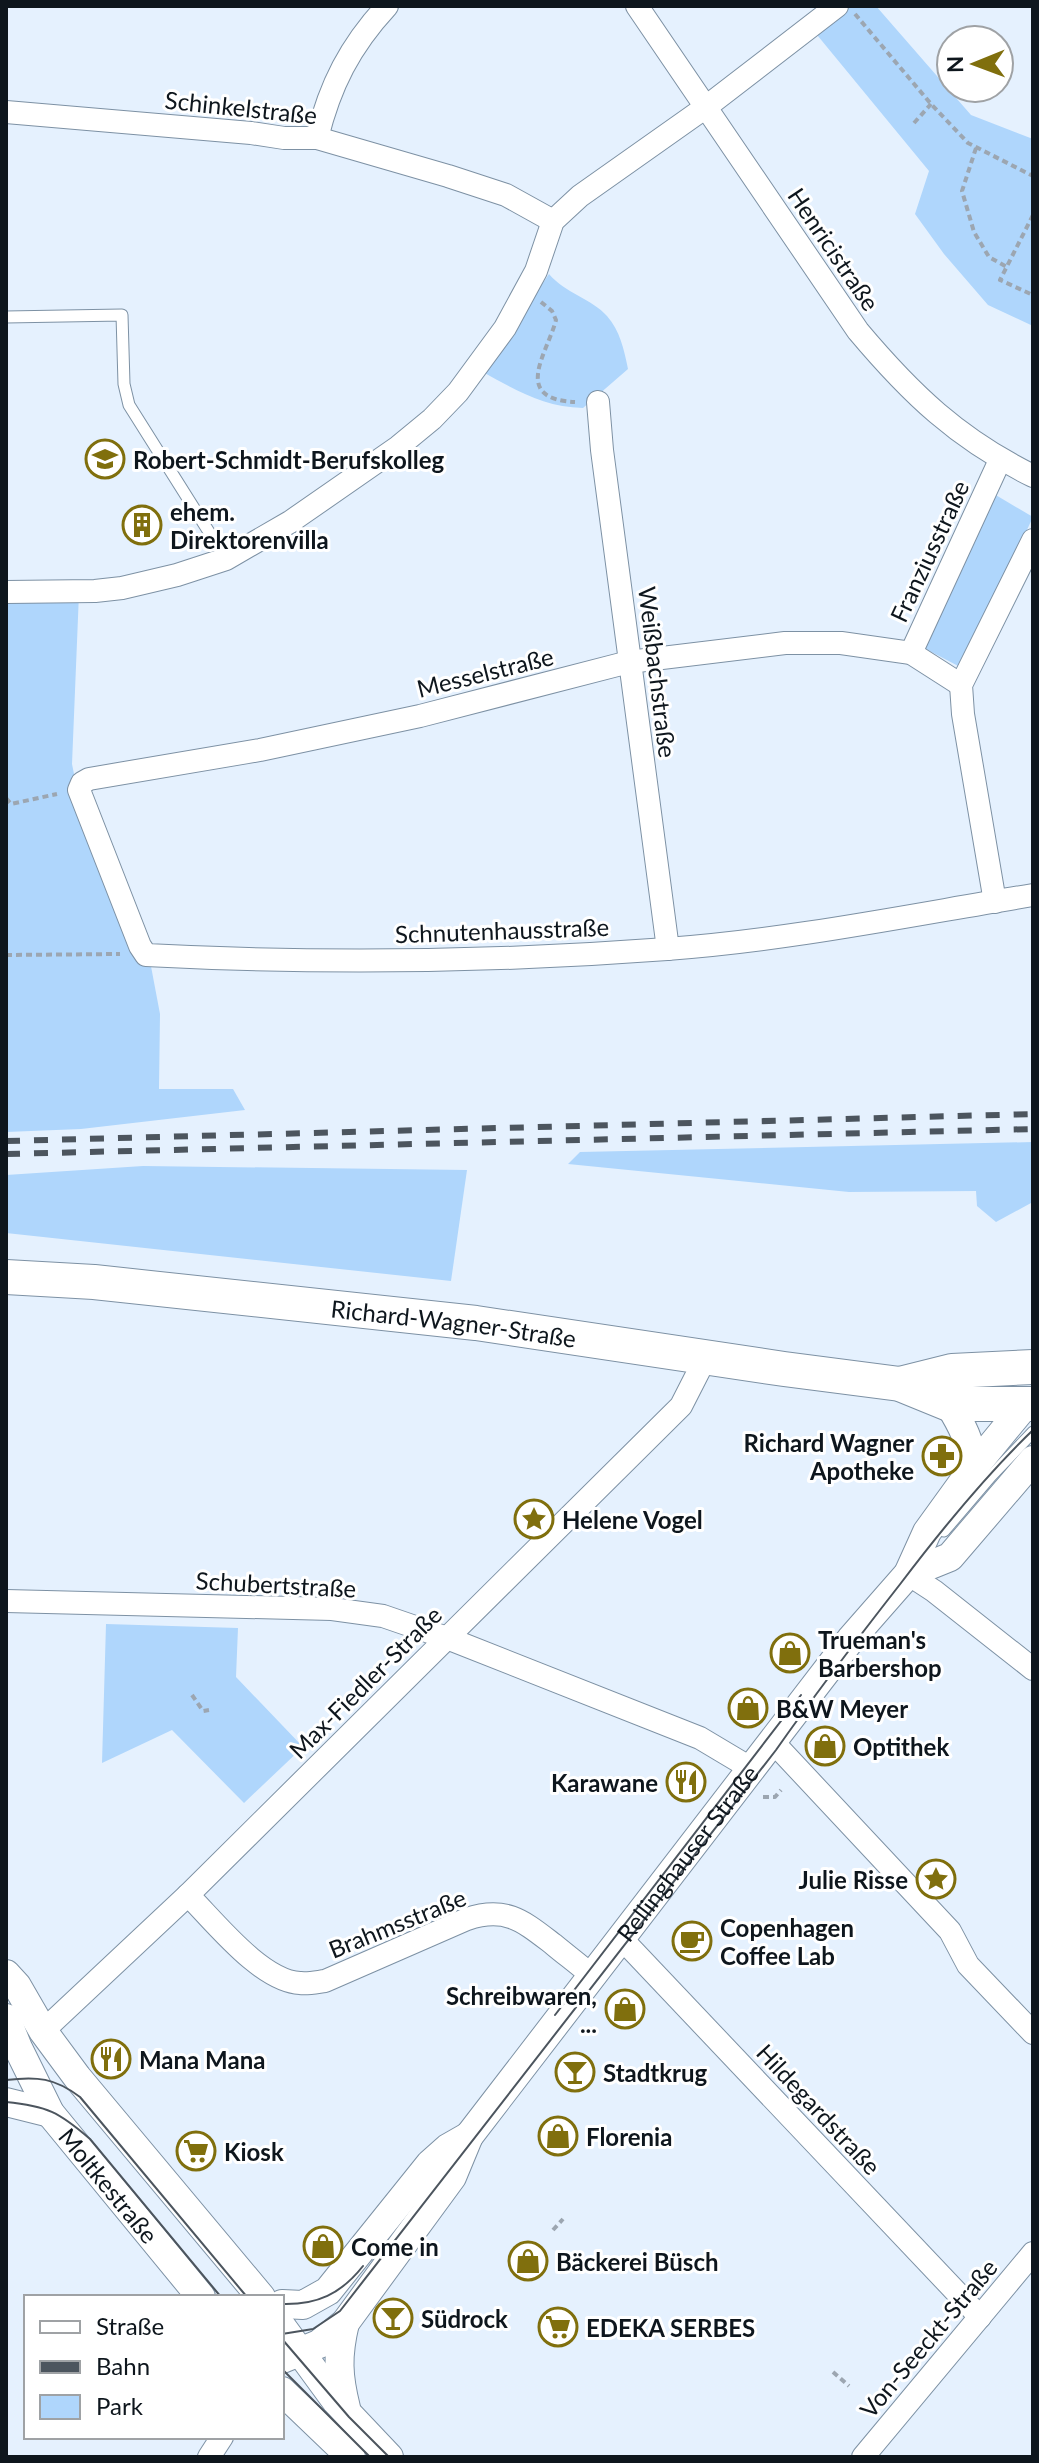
<svg xmlns="http://www.w3.org/2000/svg" width="1039" height="2463" font-family="Lato,sans-serif">
  <rect width="100%" height="100%" fill="#e5f1fe"/>
  <!-- green -->
  <g fill="#afd6fc">
    <polygon points="842,6 876,6 971,115 1033,139 1033,326 988,305 944,254 915,214 929,171 813,30"/>
    <path d="M549,274C565,293 592,299 607,316C620,331 624,349 628,369L583,408C544,407 517,391 483,372Z"/>
    <polygon points="994,494 1033,517 962,668 922,647"/>
    <polygon points="79,593 72,764 78,794 150,961 160,1014 159,1089 233,1089 245,1110 81,1129 6,1132 6,594"/>
    <polygon points="1033,1142 1033,1204 1031,1203 996,1222 977,1206 976,1191 849,1192 568,1164 580,1152"/>
    <polygon points="143,1166 467,1170 451,1281 6,1233 6,1175"/>
    <polygon points="106,1624 238,1628 236,1677 303,1747 244,1803 172,1730 102,1763"/>
  </g>
  <g fill="none" stroke-linecap="round" stroke-linejoin="round">
    <defs>
      <g id="service">
        <polyline points="6,317 122,315 124,384 129,405 226,559"/>
        <polyline points="944,1531 991,1476 1033,1432"/>
      </g>
      <g id="minor">
        <path d="M637,6L858,331C911,394 958,439 1033,476"/>
        <polyline points="6,112 251,133 284,138 317,138 448,176 506,195 553,221"/>
        <path d="M317,138C330,85 350,46 387,6"/>
        <polyline points="598,402 602,450 668,949"/>
        <polyline points="6,592 95,591 122,588 177,575 226,559 290,522 398,447 432,419 458,392 505,328 536,271 553,221 580,196 706,107 837,6"/>
        <polyline points="911,653 1000,460"/>
        <path d="M961,685L911,653L841,643H785L629,662L420,716L260,750L89,779L82,783L79,790L140,946L146,955C319,964 495,962 667,949C790,940 911,915 1033,895"/>
        <polyline points="995,902 963,714 961,685 1033,540"/>
        <polyline points="908,1574 934,1591 1033,1669"/>
        <polyline points="6,1601 332,1609 383,1616 447,1638 700,1738 752,1769"/>
        <polyline points="773,1742 950,1931 968,1965 1033,2033"/>
        <path d="M188,1895C215,1922 261,1981 300,1983C308,1984 317,1982 325,1981L467,1919C506,1906 523,1921 553,1944C566,1955 580,1965 592,1976"/>
        <polyline points="620,1937 980,2317"/>
        <polyline points="43,2031 188,1895 681,1406 706,1357"/>
        <polyline points="209,2457 222,2437"/>
        <polyline points="863,2457 1033,2253"/>
      </g>
      <g id="tertiary">
        <path d="M949,1404C962,1425 971,1443 974,1467"/>
        <polyline points="908,1574 950,1557 1033,1460"/>
        <polyline points="6,1974 17,1986 43,2031 77,2077 261,2297"/>
        <path id="s1" d="M6,2018L18,2048L50,2113L201,2297"/>
        <polyline points="6,2102 50,2113"/>
        <polyline points="282,2304 303,2305 328,2291 430,2164 448,2148 469,2136"/>
        <path d="M345,2323C337,2356 338,2376 346,2408"/>
        <polyline points="282,2327 336,2401 389,2457"/>
        <path id="s2" d="M282,2359L319,2344L345,2323L452,2177L469,2136L851,1639L908,1574L927,1532L974,1467L1025,1405"/>
        <polyline points="282,2391 351,2457"/>
      </g>
      <g id="primary">
        <path id="s3" d="M6,1277L94,1282L476,1323L784,1369L900,1384L949,1404H1033"/>
        <polyline points="900,1384 952,1371 1033,1367"/>
      </g>
    </defs>
    <!-- service casing -->
    <use href="#service" stroke="#7d91a4" stroke-width="13"/>
    <!-- minor casing -->
    <use href="#minor" stroke="#7d91a4" stroke-width="24"/>
    <!-- tertiary casing -->
    <use href="#tertiary" stroke="#7d91a4" stroke-width="30"/>
    <!-- primary casing -->
    <use href="#primary" stroke="#7d91a4" stroke-width="36"/>
    <!-- path -->
    <g stroke="#9ca6b1" stroke-width="4" stroke-dasharray="6 4" stroke-linecap="butt">
      <polyline points="855,14 931,104 968,143 1033,176"/>
      <polyline points="914,123 931,104"/>
      <polyline points="976,148 962,191 974,232 989,257 1007,267"/>
      <polyline points="1033,215 1000,280 1033,295"/>
      <path d="M541,302L552,311L556,320C547,354 511,399 575,402"/>
      <polyline points="6,798 11,804 57,794"/>
      <polyline points="6,955 120,954"/>
      <polyline points="192,1695 203,1711 209,1710"/>
      <polyline points="763,1797 775,1797 781,1790"/>
      <polyline points="553,2230 563,2219"/>
      <polyline points="833,2372 849,2386"/>
    </g>
    <!-- service -->
    <use href="#service" stroke="#fff" stroke-width="11"/>
    <!-- minor -->
    <use href="#minor" stroke="#fff" stroke-width="22"/>
    <!-- tertiary -->
    <use href="#tertiary" stroke="#fff" stroke-width="28"/>
    <!-- primary -->
    <use href="#primary" stroke="#fff" stroke-width="34"/>
    <!-- tram -->
    <g stroke="#4c555e" stroke-width="2">
      <polyline points="555,2015 801,1695"/>
      <path d="M6,2080C37,2076 55,2078 80,2097L247,2297"/>
      <path d="M6,2102C47,2106 59,2112 90,2139L221,2297"/>
      <path d="M282,2304C317,2305 341,2294 363,2266"/>
      <path d="M282,2334L313,2329L340,2311L776,1750C816,1693 858,1638 901,1583C942,1529 984,1477 1033,1430"/>
      <polyline points="282,2339 349,2417 389,2457"/>
      <polyline points="282,2369 370,2457"/>
    </g>
    <!-- rail -->
    <g stroke="#4c555e" stroke-width="6" stroke-dasharray="14 14" stroke-linecap="butt">
      <polyline points="6,1141 1033,1114"/>
      <polyline points="6,1154 1033,1129"/>
    </g>
  </g>
  <!-- icons -->
  <defs>
    <symbol id="university-ring" viewBox="-11 -11 22 22"><circle r="9.5" fill="#fff" stroke="#806f0d" stroke-width="1.5"/><path d="M0-5L7-2L0 1L-7-2ZM-4 1L0 2.5L4 1V4Q0 6-4 4Z" fill="#806f0d"/></symbol>
    <symbol id="building-ring" viewBox="-11 -11 22 22"><circle r="9.5" fill="#fff" stroke="#806f0d" stroke-width="1.5"/><path d="M-4-6H4V6H1V3H-1V6H-4ZM-2.5-4.3h1.7v1.8h-1.7ZM.8-4.3h1.7v1.8H.8ZM-2.5-1h1.7V.8h-1.7ZM.8-1h1.7V.8H.8Z" fill="#806f0d"/></symbol>
    <symbol id="pharmacy-ring" viewBox="-11 -11 22 22"><circle r="9.5" fill="#fff" stroke="#806f0d" stroke-width="1.5"/><path d="M-2-6h4v4h4v4h-4v4h-4v-4h-4v-4h4Z" fill="#806f0d"/></symbol>
    <symbol id="sight-ring" viewBox="-11 -11 22 22"><circle r="9.5" fill="#fff" stroke="#806f0d" stroke-width="1.5"/><path d="M0-6L1.8-2.2L6-1.7L2.9 1.2L3.7 5.4L0 3.3L-3.7 5.4L-2.9 1.2L-6-1.7L-1.8-2.2Z" fill="#806f0d"/></symbol>
    <symbol id="shop-ring" viewBox="-11 -11 22 22"><circle r="9.5" fill="#fff" stroke="#806f0d" stroke-width="1.5"/><path d="M-5-2.5h2.3a2.7 3.5 0 0 1 5.4 0H5L5.5 6h-11ZM-1.5-2.5h3a1.5 2.3 0 0 0-3 0Z" fill="#806f0d"/></symbol>
    <symbol id="restaurant-ring" viewBox="-11 -11 22 22"><circle r="9.5" fill="#fff" stroke="#806f0d" stroke-width="1.5"/><path d="M-5-6h1v4h1v-4h1v4h1v-4h1v5L-1.5 .5V6h-2V.5L-5-1ZM5-6V6H3V1.5H1.5Q1.5-4 5-6Z" fill="#806f0d"/></symbol>
    <symbol id="cafe-ring" viewBox="-11 -11 22 22"><circle r="9.5" fill="#fff" stroke="#806f0d" stroke-width="1.5"/><path d="M-5.5-4.5H6V0H3Q3 3.5 0 3.5H-2.5Q-5.5 3.5-5.5 0ZM3-3.2v2h1.7v-2ZM-6 4.5H4V6H-6Z" fill="#806f0d"/></symbol>
    <symbol id="bar-ring" viewBox="-11 -11 22 22"><circle r="9.5" fill="#fff" stroke="#806f0d" stroke-width="1.5"/><path d="M-6-5H6L.8 .8V4.5H3.5V6h-7V4.5H-.8V.8Z" fill="#806f0d"/></symbol>
    <symbol id="supermarket-ring" viewBox="-11 -11 22 22"><circle r="9.5" fill="#fff" stroke="#806f0d" stroke-width="1.5"/><path d="M-6-5.5h2.5l.6 2H6L4.5 2H-2.5L-4.4-4H-6ZM-1.5 3.2a1.3 1.3 0 1 0 .1 0ZM3 3.2a1.3 1.3 0 1 0 .1 0Z" fill="#806f0d"/></symbol>
  </defs>
  <g fill-rule="evenodd">
    <use href="#university-ring" x="83" y="437" width="44" height="44"/>
    <use href="#building-ring" x="120" y="503" width="44" height="44"/>
    <use href="#pharmacy-ring" x="920" y="1434" width="44" height="44"/>
    <use href="#sight-ring" x="512" y="1497" width="44" height="44"/>
    <use href="#shop-ring" x="768" y="1631" width="44" height="44"/>
    <use href="#shop-ring" x="726" y="1686" width="44" height="44"/>
    <use href="#shop-ring" x="803" y="1724" width="44" height="44"/>
    <use href="#restaurant-ring" x="664" y="1760" width="44" height="44"/>
    <use href="#sight-ring" x="914" y="1857" width="44" height="44"/>
    <use href="#cafe-ring" x="670" y="1919" width="44" height="44"/>
    <use href="#shop-ring" x="603" y="1987" width="44" height="44"/>
    <use href="#restaurant-ring" x="89" y="2037" width="44" height="44"/>
    <use href="#bar-ring" x="553" y="2050" width="44" height="44"/>
    <use href="#shop-ring" x="536" y="2114" width="44" height="44"/>
    <use href="#supermarket-ring" x="174" y="2129" width="44" height="44"/>
    <use href="#shop-ring" x="301" y="2224" width="44" height="44"/>
    <use href="#shop-ring" x="506" y="2239" width="44" height="44"/>
    <use href="#bar-ring" x="371" y="2296" width="44" height="44"/>
    <use href="#supermarket-ring" x="536" y="2305" width="44" height="44"/>
  </g>
  <g text-anchor="middle" dominant-baseline="central" stroke-width="6" stroke-linejoin="round" paint-order="stroke">
    <!-- street labels -->
    <g font-size="24" fill="#0e161d" stroke="#fff">
      <text transform="translate(241 107) rotate(6)">Schinkelstraße</text>
      <text transform="translate(834 249) rotate(56)">Henricistraße</text>
      <text transform="translate(929 551) rotate(-65)">Franziusstraße</text>
      <text transform="translate(485 672) rotate(-14)">Messelstraße</text>
      <text transform="translate(658 672) rotate(83)">Weißbachstraße</text>
      <text transform="translate(502 930) rotate(-2)">Schnutenhausstraße</text>
      <text stroke="none"><textPath href="#s3" startOffset="450">Richard-Wagner-Straße</textPath></text>
      <text transform="translate(276 1584) rotate(3)">Schubertstraße</text>
      <text transform="translate(365 1682) rotate(-45)">Max-Fiedler-Straße</text>
      <text stroke="none"><textPath href="#s2" startOffset="656">Rellinghauser Straße</textPath></text>
      <text transform="translate(397 1923) rotate(-22)">Brahmsstraße</text>
      <text transform="translate(819 2109) rotate(47)">Hildegardstraße</text>
      <text stroke="none"><textPath href="#s1" startOffset="198">Moltkestraße</textPath></text>
      <text transform="translate(928 2338) rotate(-50)">Von-Seeckt-Straße</text>
    </g>
    <!-- poi labels -->
    <g font-size="24" font-weight="bold" fill="#0e161d" stroke="#fff" text-anchor="start">
      <text x="133" y="459">Robert-Schmidt-Berufskolleg</text>
      <text x="170" y="511">ehem.<tspan x="170" dy="28">Direktorenvilla</tspan></text>
      <text x="914" y="1442" text-anchor="end">Richard Wagner<tspan x="914" dy="28">Apotheke</tspan></text>
      <text x="562" y="1519">Helene Vogel</text>
      <text x="818" y="1639">Trueman's<tspan x="818" dy="28">Barbershop</tspan></text>
      <text x="776" y="1708">B&amp;W Meyer</text>
      <text x="853" y="1746">Optithek</text>
      <text x="658" y="1782" text-anchor="end">Karawane</text>
      <text x="908" y="1879" text-anchor="end">Julie Risse</text>
      <text x="720" y="1927">Copenhagen<tspan x="720" dy="28">Coffee Lab</tspan></text>
      <text x="597" y="1995" text-anchor="end">Schreibwaren,<tspan x="597" dy="28">...</tspan></text>
      <text x="139" y="2059">Mana Mana</text>
      <text x="603" y="2072">Stadtkrug</text>
      <text x="586" y="2136">Florenia</text>
      <text x="224" y="2151">Kiosk</text>
      <text x="351" y="2246">Come in</text>
      <text x="556" y="2261">Bäckerei Büsch</text>
      <text x="421" y="2318">Südrock</text>
      <text x="586" y="2327">EDEKA SERBES</text>
    </g>
  </g>
  <!-- border -->
  <rect width="1039" height="2463" fill="none" stroke="#0e161d" stroke-width="16"/>
  <!-- legend -->
  <rect x="24" y="2295" width="260" height="144" fill="#ffffff" stroke="#9fa2a5" stroke-width="2"/>
  <rect x="40" y="2321" width="40" height="12" fill="#ffffff" stroke="#9fa2a5" stroke-width="2"/>
  <text x="96" y="2335" font-size="24" fill="#0e161d">Straße</text>
  <rect x="40" y="2361" width="40" height="12" fill="#4c555e" stroke="#9fa2a5" stroke-width="2"/>
  <text x="96" y="2375" font-size="24" fill="#0e161d">Bahn</text>
  <rect x="40" y="2395" width="40" height="24" fill="#afd6fc" stroke="#9fa2a5" stroke-width="2"/>
  <text x="96" y="2415" font-size="24" fill="#0e161d">Park</text>
  <!-- north arrow -->
  <g transform="translate(975 64) rotate(269)"><circle r="38" fill="#ffffff" stroke="#9fa2a5" stroke-width="2"/>
  <path d="M0-6L14 30L0 20L-14 30Z" fill="#806f0d"/>
  <text y="-12" font-size="22" font-weight="bold" text-anchor="middle" fill="#0e161d">N</text>
  </g>
</svg>
